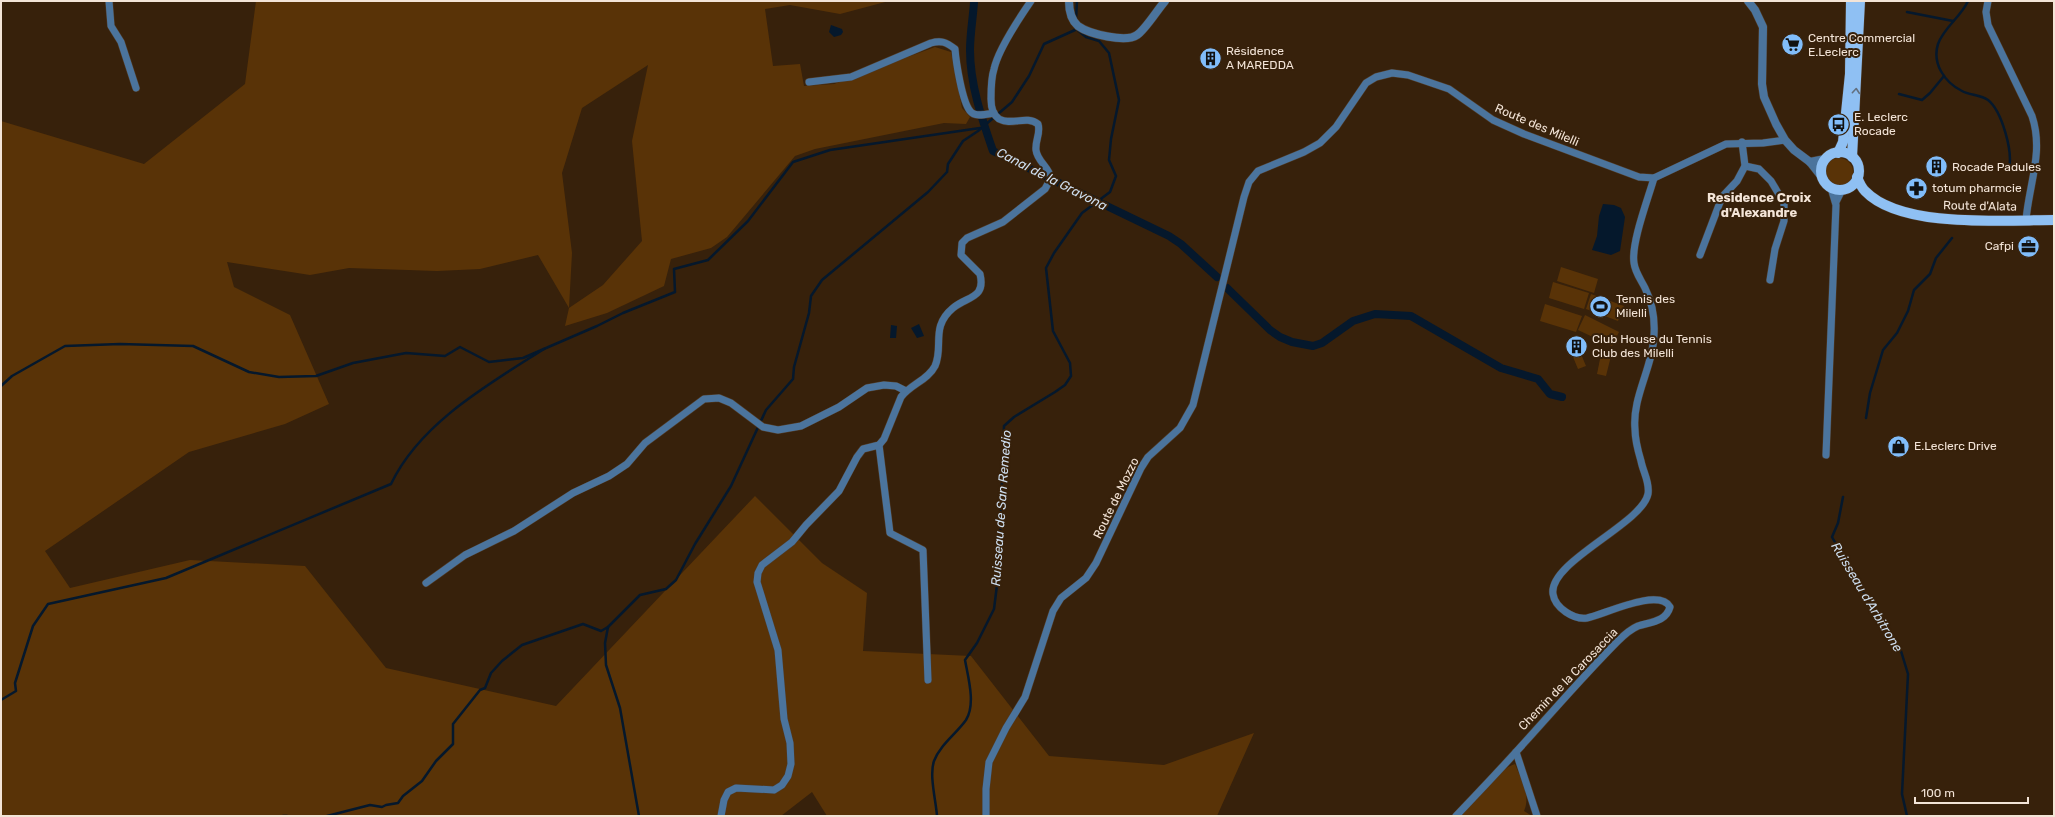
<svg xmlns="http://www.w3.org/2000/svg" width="2055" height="817" font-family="Rubik,sans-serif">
  <rect width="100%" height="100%" fill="#37210b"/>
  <!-- green -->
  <g fill="#593307" fill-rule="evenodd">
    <path d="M256,1H889L840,14L790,5L765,9L773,66L800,64L804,86L834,84L935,47L951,52L962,108L970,117L966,124L944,123L815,149L795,156L727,237L711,248L671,259L664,286L607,313L565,326L569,308L538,255L480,269L437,271L349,268L310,275L227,262L234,287L290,315L329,404L285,424L189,452L45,551L70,588L190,560L305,566L386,668L556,706L755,496L822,563L867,593L863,651L971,656L1049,756L1164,765L1254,733L1217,816H827L812,792L781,816H1V121L144,164L245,84ZM648,65L632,141L642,241L603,285L569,308L572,253L562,173L582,108Z"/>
    <circle cx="1839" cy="172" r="14"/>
    <polygon points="1561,267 1598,279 1594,293 1557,281"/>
    <polygon points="1553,282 1589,293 1584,309 1549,298"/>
    <polygon points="1591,294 1624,306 1618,321 1586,309"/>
    <polygon points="1545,304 1582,316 1576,332 1540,321"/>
    <polygon points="1585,315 1619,332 1612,346 1578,330"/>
    <polygon points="1581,354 1586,366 1578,369 1573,357"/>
    <polygon points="1601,354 1611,356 1606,376 1597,374"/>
    <path d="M1515,764C1521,779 1531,796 1524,811L1532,816H1460C1472,802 1498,769 1515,764Z"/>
  </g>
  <!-- water -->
  <g fill="#05182c">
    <polygon points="831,25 842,29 843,32 841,35 834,37 829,32"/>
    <polygon points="1603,204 1614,205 1621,208 1625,217 1620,251 1611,255 1592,250 1597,236 1599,216"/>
    <polygon points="919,324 924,336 917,338 911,328"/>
    <polygon points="891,325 897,326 896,338 890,338"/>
  </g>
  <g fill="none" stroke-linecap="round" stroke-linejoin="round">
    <!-- stream -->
    <g stroke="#05182c" stroke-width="2.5">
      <path d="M1968,1C1961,17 1944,27 1938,44C1932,63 1944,82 1962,91C1969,95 1981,95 1988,100C2002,111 2013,152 2009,168"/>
      <polyline points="1907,12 1953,21"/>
      <polyline points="1076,19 1077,1"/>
      <polyline points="1899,94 1922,100 1930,93 1944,76"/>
      <polyline points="1,386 12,376 65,346 120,344 193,346 249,372 279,377 316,376 353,363 406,353 445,356 460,347 489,362 523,358 597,326 623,313 675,292 674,269 708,260 748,221 793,162 830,150 980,128"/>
      <polyline points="1866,418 1870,393 1883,350 1897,333 1908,311 1914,290 1930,274 1936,258 1952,238"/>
      <polyline points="1843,497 1838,523 1832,537 1876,614 1901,651 1908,674 1902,794 1907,816"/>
      <polyline points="608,627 605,643 606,665 620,708 639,816"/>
      <path d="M1,700L16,691L15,683L33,626L48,604L166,578L391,484C420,423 489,384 544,349"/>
      <polyline points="283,816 287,816"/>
      <polyline points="327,816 370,805 382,807 386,805 398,803 403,796 422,781 436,761 453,744 453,724 480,690 485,688 491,673 502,661 522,645 583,624 601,631 608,627 640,595 666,589 676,580 695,544 731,486 766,410 793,379 794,367 809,313 811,296 822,280 928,192 947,172 948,164 963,141 978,131 1012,102 1029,76 1044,44 1075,30"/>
      <path d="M937,816C936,801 929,775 934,761C940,745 956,734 966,720C976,704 968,677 965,660L977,643L994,609L999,569L1004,426L1014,417L1055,392L1065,385L1071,376L1070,363L1053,331L1046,268L1054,253L1082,213L1110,192L1116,176L1109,160L1111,139L1119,100L1109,53L1099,41L1086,37L1075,28"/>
    </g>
    <!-- canal -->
    <g stroke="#05182c" stroke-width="8">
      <path d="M974,2C973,18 970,34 970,50C970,85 982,119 993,151L1169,236L1181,244L1217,277"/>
      <polyline points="1227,288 1270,330 1280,337 1292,342 1313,346 1322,343 1353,321 1375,314 1411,316 1501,368 1538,379 1550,394 1562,397"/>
    </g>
    <defs>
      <g id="minor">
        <polyline points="109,1 111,26 121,42 136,88"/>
        <path d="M1988,1L1986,12L1988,25L2032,116C2044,152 2029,184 2026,220"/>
        <path d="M809,82L851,77L931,43C941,40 946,42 955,49C956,62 962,101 970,111C975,118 987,114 994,113"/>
        <polyline points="1745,166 1759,169 1771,181 1784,203 1784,221 1775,249 1770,280"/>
        <polyline points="1836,202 1842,190"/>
        <polyline points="1700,255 1722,197 1737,181 1745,166 1742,142"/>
        <polyline points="879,445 890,533 923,550 928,680"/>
        <polyline points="1826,455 1836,205 1831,188"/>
        <polyline points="426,583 465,555 514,531 573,493 609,476 627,464 645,443 704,399 719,398 731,403 763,427 778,430 801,426 839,407 867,388 884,385 896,386 906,391"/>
        <polyline points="1516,752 1537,816"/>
        <path d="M721,816L724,800L728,792L736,788L774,790L782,785L788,776L791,764L790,743L784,719L778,650L757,582L758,573L762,565L792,542L806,525L839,491L857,457L863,449L879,445L884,439L901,397C911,384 928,380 935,366C944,346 930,327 953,308C967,296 986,299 980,274L961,255L962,243L967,238L1003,222L1045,189L1051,178C1049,167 1037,161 1036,150C1035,140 1041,133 1038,124C1026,115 1012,126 999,119C993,115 991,106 991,99C991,89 991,78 994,69C998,50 1020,17 1031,1"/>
        <polyline points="986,816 986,789 989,762 1006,728 1025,697 1053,611 1061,598 1086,578 1096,563 1141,468 1148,457 1180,428 1193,405 1244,197 1249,182 1258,171 1304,152 1320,143 1336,127 1366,83 1376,77 1392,73 1408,75 1449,89 1493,120 1524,134 1639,177 1654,178 1726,144 1763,143 1785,140"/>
        <path d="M1456,816C1476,795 1496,774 1515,753C1549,716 1582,677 1618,641C1623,636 1631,629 1638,626C1650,622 1666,622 1670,607C1659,587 1603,615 1587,618C1574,620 1555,608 1553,594C1548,562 1642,524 1648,494C1650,482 1643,472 1641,461C1638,451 1635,439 1635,429C1632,397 1653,367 1654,335C1655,319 1652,302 1645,288C1641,280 1635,272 1634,263C1631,243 1648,199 1654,178"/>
      </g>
      <g id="tertiary">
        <path d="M1069,1C1069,10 1071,20 1078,26C1089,34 1126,43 1137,35C1145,30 1158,9 1165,1"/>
        <polyline points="1748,1 1755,10 1763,27 1762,84 1764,97 1776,124 1785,140 1794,150 1810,162 1821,176"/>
        <polyline points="1810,162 1825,159"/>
      </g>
      <g id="primary">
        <circle cx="1840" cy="171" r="19"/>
        <polyline points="1838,153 1843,142 1850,74 1851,1"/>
        <polyline points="1852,157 1860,1"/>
        <path d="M1857,177C1859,182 1861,187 1865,191C1901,229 2005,220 2054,220"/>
      </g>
    </defs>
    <!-- minor casing -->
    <use href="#minor" stroke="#513c28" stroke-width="8"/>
    <!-- tertiary casing -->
    <use href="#tertiary" stroke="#513c28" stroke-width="9"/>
    <!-- primary casing -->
    <use href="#primary" stroke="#513c28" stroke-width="11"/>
    <!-- minor -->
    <use href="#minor" stroke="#4b749d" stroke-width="7"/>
    <!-- tertiary -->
    <use href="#tertiary" stroke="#4b749d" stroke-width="8"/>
    <!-- primary -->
    <use href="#primary" stroke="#8fc0f3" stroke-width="10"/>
  </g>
  <!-- one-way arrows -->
  <defs><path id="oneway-chevron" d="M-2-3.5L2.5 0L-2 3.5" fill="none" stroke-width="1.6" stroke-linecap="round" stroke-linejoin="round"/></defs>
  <use stroke="#63707f" href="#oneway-chevron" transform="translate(1856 91) rotate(-85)"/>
  <!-- icons -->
  <defs>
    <symbol id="supermarket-disc" viewBox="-11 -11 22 22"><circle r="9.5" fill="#81bdfa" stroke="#37210b"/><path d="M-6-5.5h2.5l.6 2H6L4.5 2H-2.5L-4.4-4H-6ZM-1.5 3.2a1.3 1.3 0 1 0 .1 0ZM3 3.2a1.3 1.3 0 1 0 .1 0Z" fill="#111"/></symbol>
    <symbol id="building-disc" viewBox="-11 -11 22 22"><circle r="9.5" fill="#81bdfa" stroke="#37210b"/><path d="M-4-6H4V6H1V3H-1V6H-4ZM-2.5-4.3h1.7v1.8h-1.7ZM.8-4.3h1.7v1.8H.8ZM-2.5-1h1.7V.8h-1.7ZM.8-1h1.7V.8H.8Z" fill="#111"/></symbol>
    <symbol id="bus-disc" viewBox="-11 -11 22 22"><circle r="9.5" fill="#81bdfa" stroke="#37210b"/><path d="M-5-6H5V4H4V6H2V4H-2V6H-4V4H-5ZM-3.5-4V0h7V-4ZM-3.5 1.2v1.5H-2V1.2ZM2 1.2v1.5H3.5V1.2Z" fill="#111"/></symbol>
    <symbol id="pharmacy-disc" viewBox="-11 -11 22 22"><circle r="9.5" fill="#81bdfa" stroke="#37210b"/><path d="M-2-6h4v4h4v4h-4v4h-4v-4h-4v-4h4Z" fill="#111"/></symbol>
    <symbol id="office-disc" viewBox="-11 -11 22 22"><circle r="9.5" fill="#81bdfa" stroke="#37210b"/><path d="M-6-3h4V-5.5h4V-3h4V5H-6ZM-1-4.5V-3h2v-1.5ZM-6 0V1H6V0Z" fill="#111"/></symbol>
    <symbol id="stadium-disc" viewBox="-11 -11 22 22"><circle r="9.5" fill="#81bdfa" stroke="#37210b"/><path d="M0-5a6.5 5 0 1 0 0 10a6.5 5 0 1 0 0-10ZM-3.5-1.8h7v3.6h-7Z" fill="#111"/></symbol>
    <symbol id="shop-disc" viewBox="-11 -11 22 22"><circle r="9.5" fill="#81bdfa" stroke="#37210b"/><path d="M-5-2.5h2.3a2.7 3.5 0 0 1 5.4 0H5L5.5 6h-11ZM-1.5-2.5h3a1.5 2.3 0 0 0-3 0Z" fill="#111"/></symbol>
  </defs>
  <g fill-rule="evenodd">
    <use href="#supermarket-disc" x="1780" y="32" width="25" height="25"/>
    <use href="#building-disc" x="1198" y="46" width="25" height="25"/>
    <use href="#bus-disc" x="1826" y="112" width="25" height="25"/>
    <use href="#building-disc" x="1924" y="154" width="25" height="25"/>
    <use href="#pharmacy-disc" x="1904" y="176" width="25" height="25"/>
    <use href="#office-disc" x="2016" y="234" width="25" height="25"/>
    <use href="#stadium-disc" x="1588" y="294" width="25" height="25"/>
    <use href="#building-disc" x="1564" y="334" width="25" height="25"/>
    <use href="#shop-disc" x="1886" y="434" width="25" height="25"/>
  </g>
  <g text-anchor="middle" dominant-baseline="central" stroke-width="4" stroke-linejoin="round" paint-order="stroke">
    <!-- poi labels -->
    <g font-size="12" fill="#f3e4d7" stroke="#37210b" text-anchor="start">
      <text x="1808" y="38">Centre Commercial<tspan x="1808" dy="14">E.Leclerc</tspan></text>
      <text x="1226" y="51">Résidence<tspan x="1226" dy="14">A MAREDDA</tspan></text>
      <text x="1854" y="117">E. Leclerc<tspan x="1854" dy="14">Rocade</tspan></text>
      <text x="1952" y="167">Rocade Padules</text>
      <text x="1932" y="188">totum pharmcie</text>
      <text x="2014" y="246" text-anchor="end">Cafpi</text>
      <text x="1616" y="299">Tennis des<tspan x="1616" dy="14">Milelli</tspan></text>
      <text x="1592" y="339">Club House du Tennis<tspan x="1592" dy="14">Club des Milelli</tspan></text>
      <text x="1914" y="446">E.Leclerc Drive</text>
    </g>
    <!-- street labels -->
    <g font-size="12" fill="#f3e4d7" stroke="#37210b">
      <text transform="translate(1537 125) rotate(23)">Route des Milelli</text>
      <text transform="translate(1980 206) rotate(1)">Route d'Alata</text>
      <text transform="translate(1116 498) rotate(-64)">Route de Mozzo</text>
      <text transform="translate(1568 679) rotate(-46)">Chemin de la Carosaccia</text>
    </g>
    <!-- water labels -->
    <g font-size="13" font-style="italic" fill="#cedeef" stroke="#37210b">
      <text transform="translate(1052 179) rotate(27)">Canal de la Gravona</text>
      <text transform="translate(1001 508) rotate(-86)">Ruisseau de San Remedio</text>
      <text transform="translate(1867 597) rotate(59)">Ruisseau d'Arbitrone</text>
    </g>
    <!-- neighbourhood labels -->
    <g font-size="13" font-weight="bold" fill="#f3e4d7" stroke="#37210b">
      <text x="1759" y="197">Residence Croix<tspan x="1759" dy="15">d'Alexandre</tspan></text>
    </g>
  </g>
  <!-- border -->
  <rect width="2055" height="817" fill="none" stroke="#f3e4d7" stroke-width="4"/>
  <!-- scale -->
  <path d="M1915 797v6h113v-6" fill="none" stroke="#f3e4d7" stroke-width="2"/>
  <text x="1921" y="797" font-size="12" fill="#f3e4d7" stroke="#37210b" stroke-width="3" paint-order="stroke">100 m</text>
</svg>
